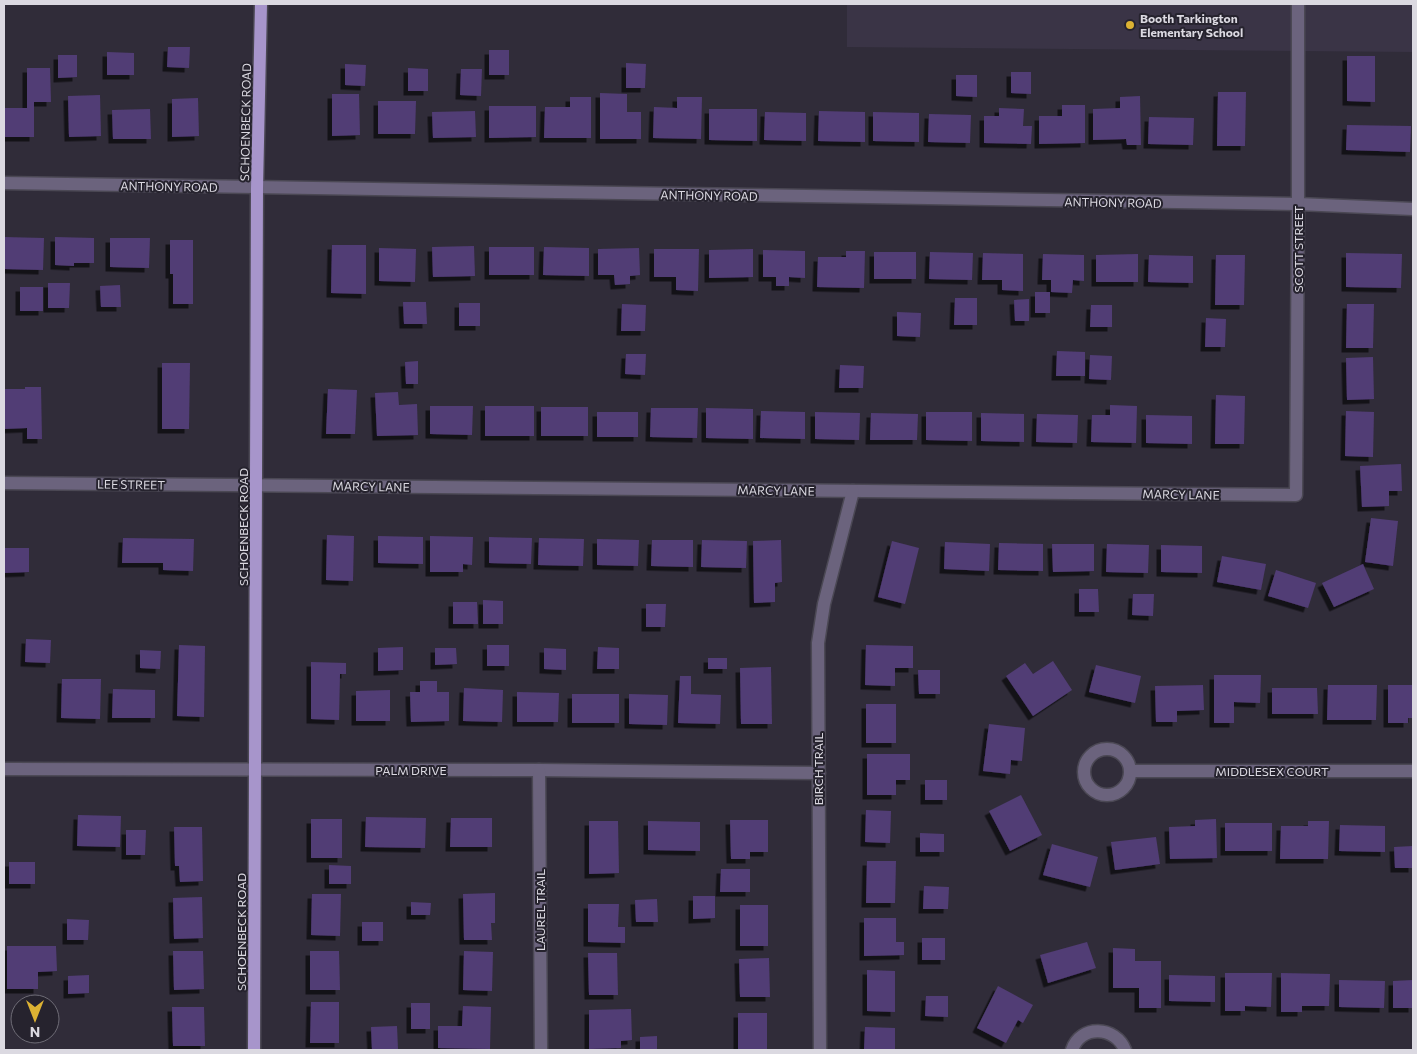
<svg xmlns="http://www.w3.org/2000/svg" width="1417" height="1054" font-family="Commissioner,sans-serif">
  <defs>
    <filter id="shadow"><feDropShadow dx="-4.5" dy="4.5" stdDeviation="0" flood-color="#0009"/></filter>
  </defs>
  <rect width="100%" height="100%" fill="#302c39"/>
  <!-- built -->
  <polygon fill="#3a3446" points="847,4 1413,4 1413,52 847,47"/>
  <!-- building -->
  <g fill="#513c75" filter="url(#shadow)">
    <polygon points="168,47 190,47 189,68 167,67"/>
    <rect x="489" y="50" width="20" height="25"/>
    <polygon points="107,52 134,53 134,75 107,75"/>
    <polygon points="58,55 77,55 77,77 58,78"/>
    <polygon points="1347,56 1375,56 1375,102 1347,101"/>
    <polygon points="626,63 646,64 645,88 626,88"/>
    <polygon points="345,64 366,65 365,86 345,85"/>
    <polygon points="27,68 50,68 51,102 34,102 34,137 4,137 4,108 27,108"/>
    <polygon points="408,68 428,69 428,91 408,91"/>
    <polygon points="461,69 482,69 481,96 460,95"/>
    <polygon points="1011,72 1031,72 1031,94 1011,93"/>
    <polygon points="956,75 977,75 977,97 956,96"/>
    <polygon points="1218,92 1246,92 1245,146 1217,146"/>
    <polygon points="600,93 627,94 627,112 641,112 641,139 600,139"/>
    <polygon points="332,94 359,94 360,135 332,136"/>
    <polygon points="100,95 101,136 69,137 68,96"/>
    <polygon points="1140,96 1141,145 1127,145 1126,139 1093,140 1093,109 1120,108 1120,97"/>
    <polygon points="570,97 591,97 591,138 544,138 545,107 570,107"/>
    <polygon points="677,97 702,97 701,139 653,138 654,107 677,108"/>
    <polygon points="198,98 199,136 172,137 172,99"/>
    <polygon points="378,101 416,101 415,134 378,134"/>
    <polygon points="1062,105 1085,105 1085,143 1039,144 1039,116 1062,116"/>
    <polygon points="489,106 536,106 536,137 489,138"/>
    <polygon points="999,108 1024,109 1023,126 1032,126 1031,144 984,143 984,116 999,116"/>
    <polygon points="150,109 151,139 113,139 112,110"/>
    <polygon points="709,109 757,109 757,141 709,140"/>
    <polygon points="475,111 476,137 433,138 432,112"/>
    <polygon points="819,111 865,112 865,142 818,141"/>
    <polygon points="765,112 806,113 806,141 764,140"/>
    <polygon points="873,112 919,113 919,142 873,141"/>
    <polygon points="929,114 971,115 970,143 928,142"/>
    <polygon points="1149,117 1194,118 1193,145 1148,144"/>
    <polygon points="1347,125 1411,126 1410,152 1346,150"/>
    <polygon points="4,237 44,238 43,270 4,269"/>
    <polygon points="55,237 94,238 94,263 74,263 74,266 55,265"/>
    <polygon points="110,238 150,238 149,268 110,267"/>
    <polygon points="170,240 193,240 193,304 173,304 173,274 170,274"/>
    <polygon points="332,245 366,245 366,294 331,293"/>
    <polygon points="474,246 475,276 433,277 432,247"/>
    <rect x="489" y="247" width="45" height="28"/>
    <polygon points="544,247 589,248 589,276 543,275"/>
    <polygon points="379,248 416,249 415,282 379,281"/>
    <polygon points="639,248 640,275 630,276 630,284 615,285 614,275 598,275 598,249"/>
    <polygon points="654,249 699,249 698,291 676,290 676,277 654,277"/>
    <polygon points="753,249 753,277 709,278 709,250"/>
    <polygon points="763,250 805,251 805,278 789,277 789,286 776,286 776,277 763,277"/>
    <polygon points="846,251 865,251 864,288 817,287 818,257 846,257"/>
    <rect x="874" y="252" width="42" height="27"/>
    <polygon points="930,252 973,253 972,280 929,279"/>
    <polygon points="983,253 1023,254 1023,291 1002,290 1002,280 982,280"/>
    <polygon points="1346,253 1402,254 1401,288 1346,287"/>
    <polygon points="1043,254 1084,255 1084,281 1073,280 1072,293 1051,292 1051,280 1042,280"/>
    <polygon points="1138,254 1138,282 1096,282 1096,255"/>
    <polygon points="1149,255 1193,256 1193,283 1148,282"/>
    <polygon points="1216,255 1245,255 1244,305 1215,305"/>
    <polygon points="48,283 70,283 69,308 48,308"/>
    <polygon points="120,285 121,307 101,307 100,286"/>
    <rect x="20" y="287" width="23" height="24"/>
    <rect x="1035" y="292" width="15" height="21"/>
    <polygon points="955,298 977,298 977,325 954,325"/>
    <polygon points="1029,299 1029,321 1015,321 1014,300"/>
    <polygon points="403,302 426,302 427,324 404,324"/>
    <rect x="459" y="303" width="21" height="23"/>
    <polygon points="622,304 646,305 645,331 621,331"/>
    <polygon points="1347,304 1374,304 1373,348 1346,348"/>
    <polygon points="1091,305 1112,305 1112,327 1090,327"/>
    <polygon points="897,312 921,313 920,337 897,336"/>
    <polygon points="1206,318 1226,319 1225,347 1205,347"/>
    <polygon points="1057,351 1085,352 1085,376 1056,376"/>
    <polygon points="626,354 646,354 645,375 625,374"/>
    <polygon points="1090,355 1112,356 1111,380 1089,379"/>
    <polygon points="1373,357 1374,399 1347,400 1346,358"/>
    <polygon points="418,361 418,384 406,384 405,362"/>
    <polygon points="162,363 190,363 189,429 162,429"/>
    <polygon points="840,365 864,366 863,388 839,388"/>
    <polygon points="25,387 41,387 42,439 27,439 27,428 4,429 5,389 25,389"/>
    <polygon points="328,389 357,390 355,434 326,434"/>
    <polygon points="398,392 399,405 417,404 418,435 377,436 375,393"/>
    <polygon points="1216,395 1245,396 1244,444 1215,444"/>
    <polygon points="1110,405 1137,406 1136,443 1091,442 1092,415 1110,415"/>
    <polygon points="430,406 473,406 472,435 430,434"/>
    <rect x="485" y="406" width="49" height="30"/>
    <rect x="541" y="407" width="47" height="29"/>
    <polygon points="651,408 698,408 697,438 650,437"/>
    <polygon points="706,408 753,409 753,439 706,438"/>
    <polygon points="761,411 805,412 805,439 760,438"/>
    <polygon points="1346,411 1374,412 1373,457 1345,456"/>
    <rect x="597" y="412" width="41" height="25"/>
    <polygon points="815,412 860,413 859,440 815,439"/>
    <polygon points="926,412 972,412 972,441 926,440"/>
    <polygon points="871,413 918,414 917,440 870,440"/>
    <polygon points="981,413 1024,414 1024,442 981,441"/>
    <polygon points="1037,414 1078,415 1077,443 1036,442"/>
    <polygon points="1146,415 1192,416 1192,444 1146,443"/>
    <polygon points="1401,464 1402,491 1389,491 1389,506 1362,507 1360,466"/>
    <polygon points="1371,518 1398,521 1393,566 1365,562"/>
    <polygon points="327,535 354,536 353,581 326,580"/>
    <polygon points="378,536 423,537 423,564 378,563"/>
    <polygon points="430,536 473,537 472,565 463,564 463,572 430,572"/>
    <polygon points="489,537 532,538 531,564 489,563"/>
    <polygon points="123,538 194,539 193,571 163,570 163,563 122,563"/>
    <polygon points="539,538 584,539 583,566 538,565"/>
    <polygon points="597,539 639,540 638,566 597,565"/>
    <polygon points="652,540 693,540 693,567 651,566"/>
    <polygon points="702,540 747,541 746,568 701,567"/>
    <polygon points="781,540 782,582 775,583 775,602 754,603 753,541"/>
    <polygon points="892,541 919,548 905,604 878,597"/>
    <polygon points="945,542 990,544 989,571 944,569"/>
    <polygon points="999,543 1043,544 1043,571 998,570"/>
    <polygon points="1052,544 1094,544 1094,571 1053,572"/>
    <polygon points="1107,544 1149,545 1148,573 1106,572"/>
    <polygon points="1161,545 1202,546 1202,573 1161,572"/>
    <polygon points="4,548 29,548 29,572 4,573"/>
    <polygon points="1222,556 1266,564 1261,590 1217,582"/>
    <polygon points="1363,564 1374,589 1334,607 1322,583"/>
    <polygon points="1276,570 1316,583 1308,608 1268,596"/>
    <polygon points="1079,589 1098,589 1099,612 1079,612"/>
    <polygon points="1133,594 1154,594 1153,616 1132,615"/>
    <polygon points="483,600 503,601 503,624 483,624"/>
    <polygon points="453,602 477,602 478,624 453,624"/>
    <polygon points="646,604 666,604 665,627 646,627"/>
    <polygon points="26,639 51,640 50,663 25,662"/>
    <polygon points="179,645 205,646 204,717 177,716"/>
    <rect x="487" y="645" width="22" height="21"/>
    <polygon points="866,645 913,646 913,668 895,668 895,686 865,685"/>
    <polygon points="403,647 403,670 378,671 378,648"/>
    <polygon points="598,647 619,648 619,669 597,669"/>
    <polygon points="435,648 456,648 457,664 435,665"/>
    <polygon points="544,648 566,649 566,670 544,669"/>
    <polygon points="140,650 161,651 160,669 140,668"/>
    <rect x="708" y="658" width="19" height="11"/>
    <polygon points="1053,661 1072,690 1033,716 1006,676 1025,663 1033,674"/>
    <polygon points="311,662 346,663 346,674 340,674 339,720 311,719"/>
    <polygon points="1096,665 1141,676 1135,703 1089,692"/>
    <polygon points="771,667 772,724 741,724 740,668"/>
    <polygon points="918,670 940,670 940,694 919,694"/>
    <polygon points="1214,675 1261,675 1260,703 1234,702 1234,723 1214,723"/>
    <polygon points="680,676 691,676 691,694 721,695 720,724 678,723"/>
    <polygon points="62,679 101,679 100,719 61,718"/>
    <polygon points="420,681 437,681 437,692 449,692 449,721 411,722 410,692 420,692"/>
    <polygon points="1203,685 1204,710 1177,711 1177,722 1156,722 1155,686"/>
    <polygon points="1328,685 1377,685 1376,720 1327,720"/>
    <polygon points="1388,685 1413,685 1413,718 1408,718 1408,723 1388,723"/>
    <polygon points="464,688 503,690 502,722 463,721"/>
    <polygon points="1272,688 1317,688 1318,714 1272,714"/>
    <polygon points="113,689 155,690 155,718 112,718"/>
    <polygon points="390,690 390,721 356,721 356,691"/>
    <polygon points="517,692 559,693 558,722 517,722"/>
    <rect x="572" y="694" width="47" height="29"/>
    <polygon points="629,694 668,695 667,725 629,724"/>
    <rect x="866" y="704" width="30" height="39"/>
    <polygon points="989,724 1025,728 1022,761 1011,760 1010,774 983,771"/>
    <polygon points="867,754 910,754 910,780 896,780 896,795 867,795"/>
    <rect x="925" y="780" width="22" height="20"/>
    <polygon points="1021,795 1042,835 1010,851 989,811"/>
    <polygon points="866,810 891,811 890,843 865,842"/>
    <polygon points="78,815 121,816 120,847 77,846"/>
    <polygon points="366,817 426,818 425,848 365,847"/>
    <polygon points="451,818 492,818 492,847 450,847"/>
    <rect x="311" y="819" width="31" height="39"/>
    <polygon points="1216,819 1217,858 1170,859 1169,827 1195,826 1195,820"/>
    <polygon points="730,820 768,820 768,852 750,852 750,859 731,859"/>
    <polygon points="589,821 618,821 619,873 589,874"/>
    <polygon points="648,821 700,822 700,851 648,850"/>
    <polygon points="1308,821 1329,821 1328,859 1280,859 1281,826 1308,826"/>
    <rect x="1225" y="823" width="47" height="28"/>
    <polygon points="1340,825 1385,826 1385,852 1339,851"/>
    <polygon points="174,827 202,827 203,881 180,882 179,866 175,866"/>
    <polygon points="126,830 146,830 145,855 126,855"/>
    <polygon points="920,833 944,834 944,852 920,852"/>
    <polygon points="1156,837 1160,864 1115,870 1111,842"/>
    <polygon points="1052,844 1098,857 1090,887 1043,875"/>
    <polygon points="1413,846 1413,868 1395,868 1394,847"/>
    <polygon points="867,861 896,861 895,903 866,903"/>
    <rect x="9" y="862" width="26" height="22"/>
    <polygon points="329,865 351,866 351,884 329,884"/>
    <polygon points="721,869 750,869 750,892 720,892"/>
    <polygon points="924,886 949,887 948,909 923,909"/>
    <polygon points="495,893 495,923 491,923 492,940 464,940 463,894"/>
    <polygon points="312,894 341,894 340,936 311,935"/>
    <polygon points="693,896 715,896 715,918 693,919"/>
    <polygon points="202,897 203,938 174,939 173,898"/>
    <polygon points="657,899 658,922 636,922 635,900"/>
    <polygon points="411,902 431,903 430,915 411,915"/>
    <polygon points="588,904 619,904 618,927 625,927 625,943 588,942"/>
    <rect x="740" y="905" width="28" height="41"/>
    <polygon points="864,918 896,918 896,942 904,942 904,955 864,956"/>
    <polygon points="67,919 89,920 88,940 67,940"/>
    <rect x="362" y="922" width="21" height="19"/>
    <rect x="922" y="938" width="23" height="22"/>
    <polygon points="1087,942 1096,968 1048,983 1040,955"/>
    <polygon points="7,946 56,946 57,971 38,972 38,989 7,989"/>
    <polygon points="1113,948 1135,949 1135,961 1161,961 1161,1008 1139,1008 1139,988 1113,988"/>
    <polygon points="173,951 203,951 204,989 174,990"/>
    <polygon points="310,951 339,951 340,990 310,990"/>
    <polygon points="464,951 493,952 492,991 463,990"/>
    <polygon points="588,953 617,953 618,995 589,995"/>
    <polygon points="769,958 770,997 740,997 739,959"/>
    <polygon points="867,970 895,971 895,1012 867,1011"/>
    <polygon points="1225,973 1272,973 1271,1007 1245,1006 1245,1011 1225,1011"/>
    <polygon points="1281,973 1330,974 1329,1006 1302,1006 1302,1012 1281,1012"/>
    <polygon points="89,975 89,993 68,994 68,976"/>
    <polygon points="1169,975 1215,976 1215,1002 1169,1001"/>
    <polygon points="1339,980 1385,981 1384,1008 1339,1007"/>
    <polygon points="1413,980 1413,1008 1393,1008 1393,981"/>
    <polygon points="998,986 1033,1005 1023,1023 1018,1020 1006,1043 977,1028"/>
    <polygon points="926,996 948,996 948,1017 925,1016"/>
    <polygon points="311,1002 339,1002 339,1043 310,1043"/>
    <rect x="411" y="1003" width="19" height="26"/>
    <polygon points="463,1006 491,1007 490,1049 438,1048 438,1026 462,1026"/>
    <polygon points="172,1007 204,1007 205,1046 173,1046"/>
    <polygon points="631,1009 632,1040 621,1041 621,1048 589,1049 589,1010"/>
    <rect x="738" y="1013" width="29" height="37"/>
    <polygon points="397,1026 398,1049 372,1050 371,1027"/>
    <polygon points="865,1027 895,1028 895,1050 864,1050"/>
    <polygon points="657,1036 657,1050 640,1050 640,1037"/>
  </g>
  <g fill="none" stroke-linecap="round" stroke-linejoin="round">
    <defs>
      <g id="minor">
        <polyline points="4,183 1298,204 1413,209"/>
        <polyline points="4,483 1296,495 1298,204 1298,4"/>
        <circle cx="1107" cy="772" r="23"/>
        <polyline points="4,769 539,770 819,773"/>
        <polyline points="539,770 541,1050"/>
        <polyline points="1131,771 1413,771"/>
        <polyline points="820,1050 818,643 824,604 853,491"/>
        <path d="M1072,1050C1080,1024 1116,1026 1125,1050"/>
      </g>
      <polyline id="major" points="254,1050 257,188 261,4"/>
    </defs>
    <!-- minor casing -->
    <use href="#minor" stroke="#4b4854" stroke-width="15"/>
    <!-- major casing -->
    <use href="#major" stroke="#4b4854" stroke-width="15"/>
    <!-- minor -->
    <use href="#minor" stroke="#6b637d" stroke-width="12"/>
    <!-- major -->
    <use href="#major" stroke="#a795cb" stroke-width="12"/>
  </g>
  <!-- markers -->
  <circle fill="#dcb233" stroke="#26232e" stroke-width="2" cx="1130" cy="25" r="5"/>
  <g text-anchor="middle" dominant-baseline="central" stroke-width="4" stroke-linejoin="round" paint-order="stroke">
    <!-- poi labels -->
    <g font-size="12" font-weight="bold" fill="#dbd9e1" stroke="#26232e" text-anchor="start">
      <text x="1140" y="18">Booth Tarkington<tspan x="1140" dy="14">Elementary School</tspan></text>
    </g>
    <!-- street labels -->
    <g font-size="12" fill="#dbd9e1" stroke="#26232e">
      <text transform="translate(245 122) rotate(-89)">SCHOENBECK ROAD</text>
      <text transform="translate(169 186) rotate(1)">ANTHONY ROAD</text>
      <text transform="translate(709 195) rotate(1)">ANTHONY ROAD</text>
      <text transform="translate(1113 202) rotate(1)">ANTHONY ROAD</text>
      <text transform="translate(1298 249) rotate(-90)">SCOTT STREET</text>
      <text transform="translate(131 484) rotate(1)">LEE STREET</text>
      <text transform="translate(371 486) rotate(1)">MARCY LANE</text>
      <text transform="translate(776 490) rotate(1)">MARCY LANE</text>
      <text transform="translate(1181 494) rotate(1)">MARCY LANE</text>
      <text transform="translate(243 527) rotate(-90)">SCHOENBECK ROAD</text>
      <text transform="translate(818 769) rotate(-90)">BIRCH TRAIL</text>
      <text x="411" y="770">PALM DRIVE</text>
      <text x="1272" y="771">MIDDLESEX COURT</text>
      <text transform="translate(540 910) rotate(-90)">LAUREL TRAIL</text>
      <text transform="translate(241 932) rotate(-90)">SCHOENBECK ROAD</text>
    </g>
  </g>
  <!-- border -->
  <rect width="1417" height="1054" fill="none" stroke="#dbd9e1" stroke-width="10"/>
  <!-- north arrow -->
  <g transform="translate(35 1019) rotate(180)"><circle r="24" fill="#26232e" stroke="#6e6c76"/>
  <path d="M0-4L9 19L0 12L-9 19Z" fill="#dcb233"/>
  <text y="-8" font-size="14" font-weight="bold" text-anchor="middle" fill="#dbd9e1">N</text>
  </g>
</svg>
